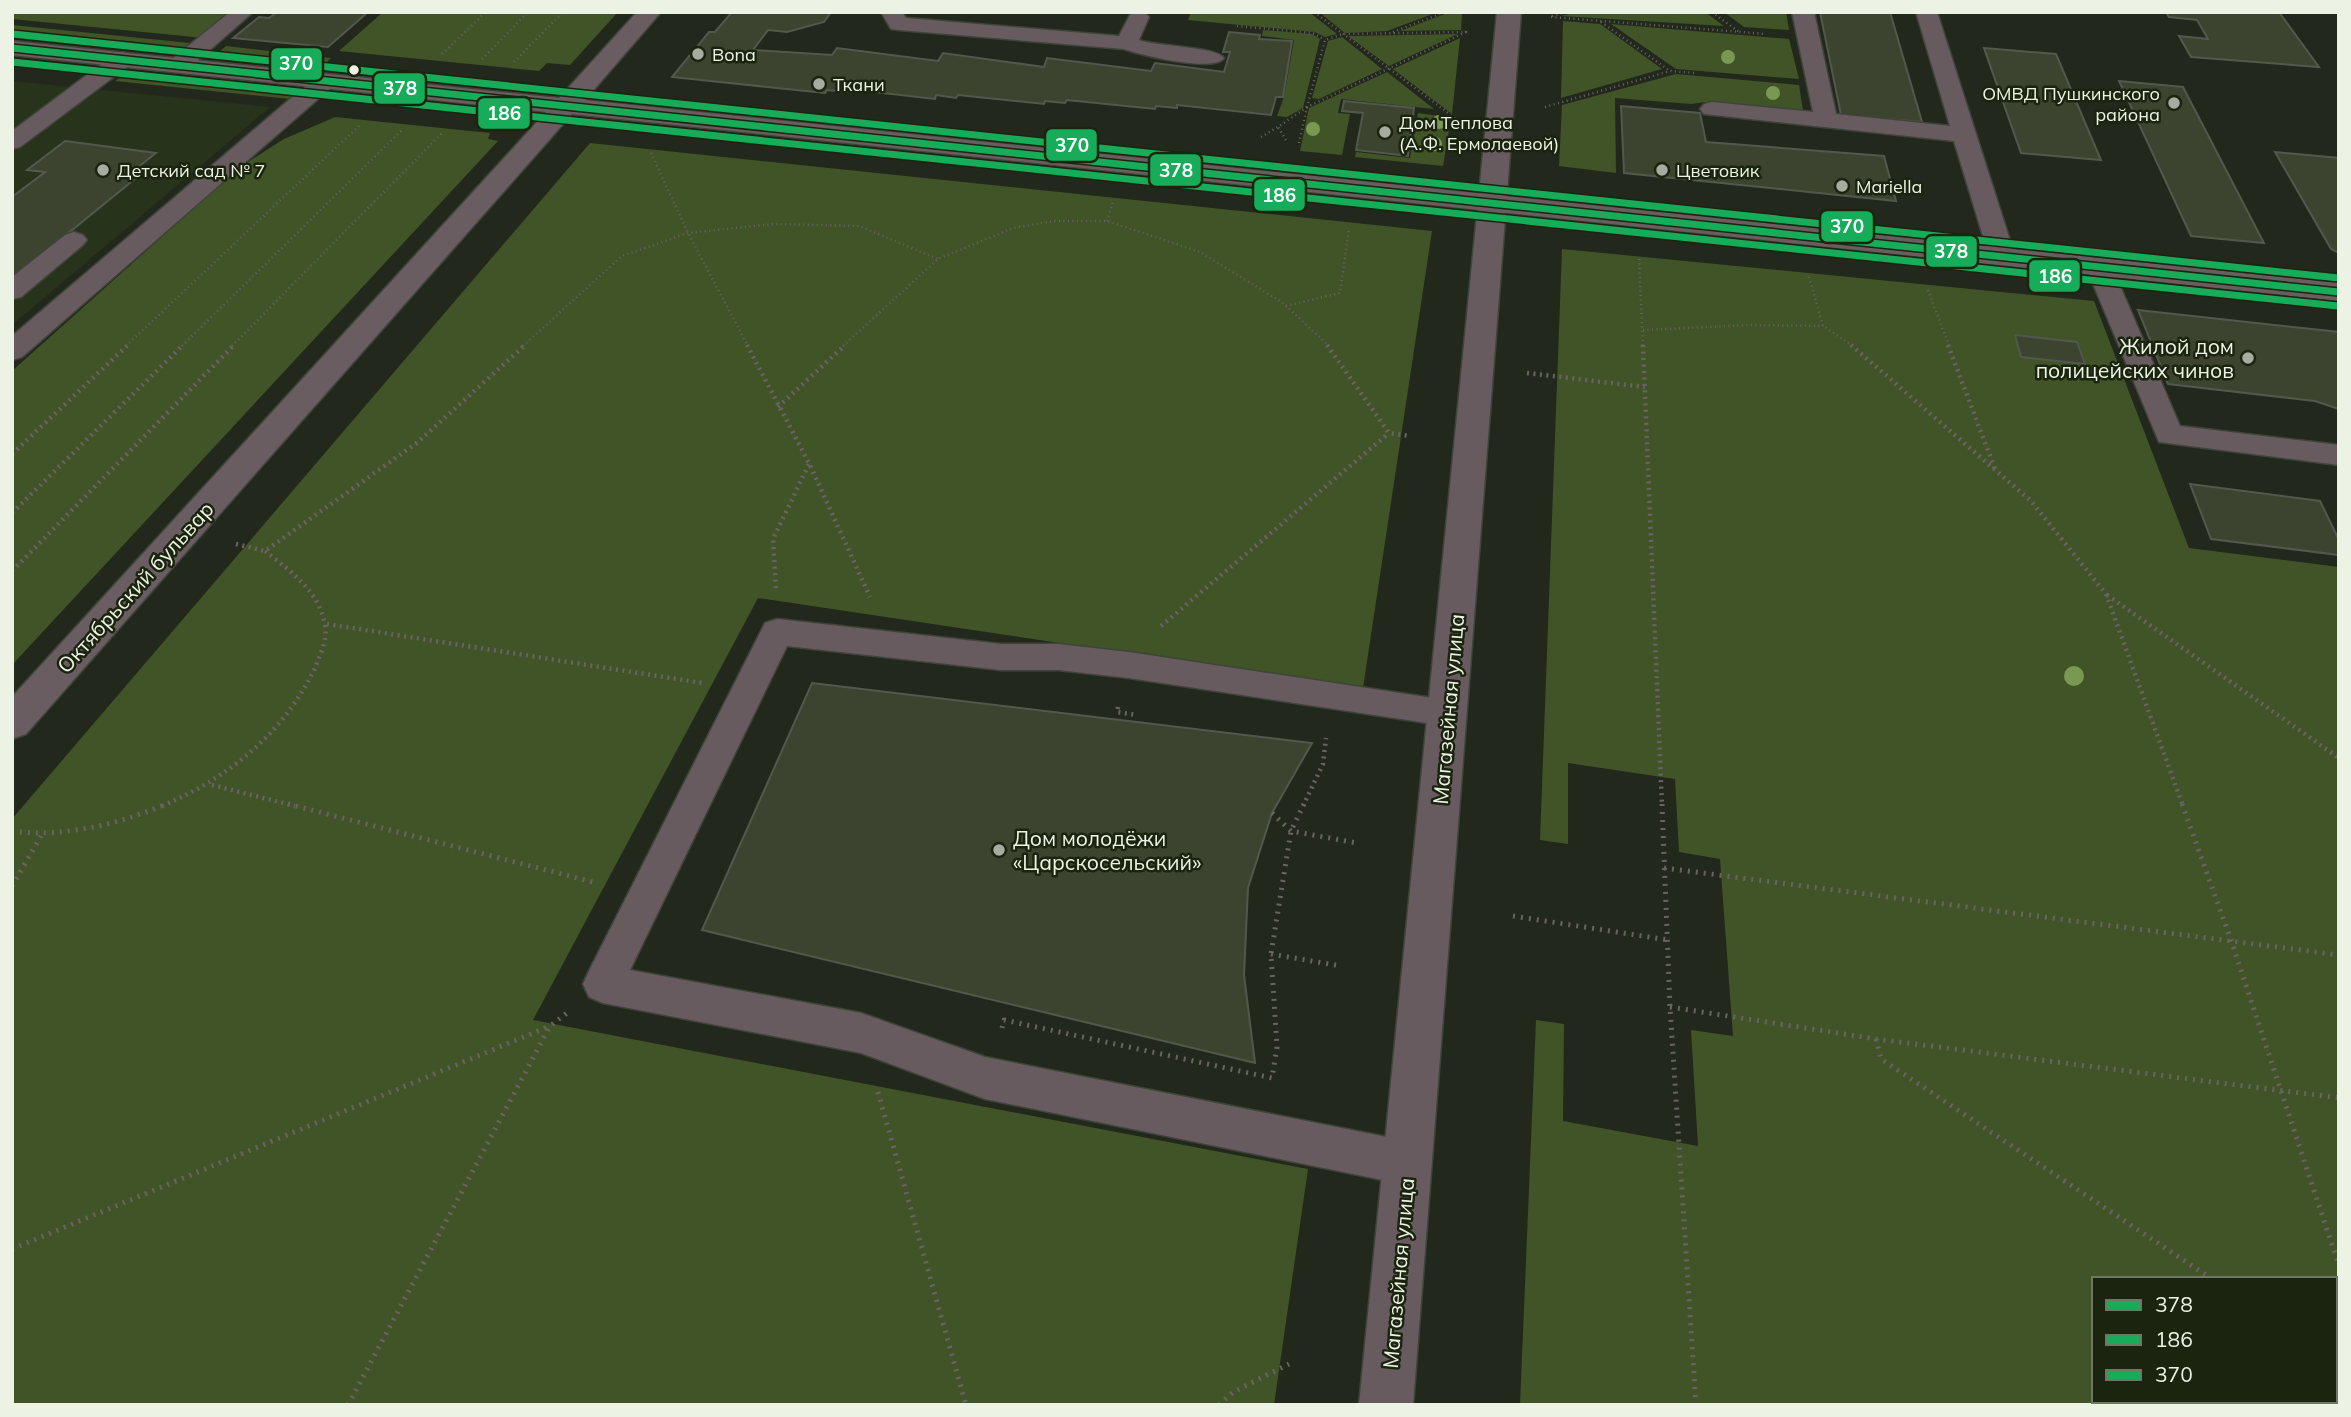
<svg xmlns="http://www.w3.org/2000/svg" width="2351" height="1417" font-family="Mulish,sans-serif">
  <rect width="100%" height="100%" fill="#23281d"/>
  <!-- built -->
  <polygon fill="#27331a" points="12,81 270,107 12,325"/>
  <!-- green -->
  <g fill="#405427" fill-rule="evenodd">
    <polygon points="12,12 247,12 214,39 12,19"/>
    <polygon points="383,12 618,12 570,65 547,63 539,71 339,51"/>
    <polygon points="1191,12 1309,12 1337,34 1325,37 1315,32 1188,20"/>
    <polygon points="1319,12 1438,12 1387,31 1345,33"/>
    <polygon points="1450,12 1462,12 1461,30 1400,31"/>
    <polygon points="1577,12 1705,12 1724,26 1561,16"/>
    <polygon points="1724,12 1786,12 1789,30 1744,27"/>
    <polygon points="1563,21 1600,24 1662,69 1561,98"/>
    <polygon points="1611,24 1789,39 1799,79 1676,69"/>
    <polygon points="12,25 190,43 185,48 12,31"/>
    <polygon points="1263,30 1312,34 1320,39 1303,108 1287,117 1277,116 1284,97 1294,40 1262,36"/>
    <polygon points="1458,34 1389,66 1348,36 1349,36"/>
    <polygon points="1342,37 1382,69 1319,99 1312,98 1328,41"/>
    <polygon points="1460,38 1452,114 1393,69"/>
    <polygon points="226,46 331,58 326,63 219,52"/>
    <polygon points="1387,72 1434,109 1341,99 1338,113 1350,114 1342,155 1300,151 1309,108"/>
    <polygon points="1676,74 1799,85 1803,111 1705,102 1691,104 1615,98 1616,173 1559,166 1562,105"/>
    <polygon points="121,77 295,95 290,99 115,81"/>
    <polygon points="1418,113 1451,118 1443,166 1355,157 1356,152 1410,158"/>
    <polygon points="335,117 490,133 488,139 498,141 12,665 12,371 240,167 284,139"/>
    <polygon points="590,143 1432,231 1363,688 758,598 533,1020 1308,1169 1274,1405 12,1405 12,819"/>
    <path d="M1562,249L2094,301L2189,548L2339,567V1405H1520L1536,1020L1564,1024L1563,1121L1698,1146L1691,1030L1733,1036L1720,859L1679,852L1675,779L1568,763V844L1540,840ZM2094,1279H2335V1401H2094Z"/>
  </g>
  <!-- building -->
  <g fill="#3c442f" stroke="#53584e" stroke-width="2">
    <polygon points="277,12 368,12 328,47 233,38 259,17 269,18"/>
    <polygon points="732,12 831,12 824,22 787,32 768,30 753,50 832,55 837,48 938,61 943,53 1044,67 1047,58 1151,71 1155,63 1224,72 1230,52 1223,52 1229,32 1260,35 1259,39 1292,41 1283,97 1276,97 1271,115 1177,105 1177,108 1156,106 1155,109 1067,100 1065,103 1045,101 1044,104 958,95 956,98 936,95 935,99 848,89 847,92 827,90 825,93 672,77 709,32 715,32"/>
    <polygon points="1820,12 1890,12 1922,122 1841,115"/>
    <polygon points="2166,12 2279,12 2319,67 2191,57 2179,36 2208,39 2197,20 2169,17"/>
    <polygon points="1984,48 2056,54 2101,160 2021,153"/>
    <polygon points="2119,81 2183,87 2264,243 2191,236"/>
    <polygon points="1344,101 1414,108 1408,156 1356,150 1363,113 1342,111"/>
    <polygon points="1621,106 1700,113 1706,142 1884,156 1896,201 1624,173"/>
    <polygon points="65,141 156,153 127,176 136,178 12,279 12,197 45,172 27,170"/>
    <polygon points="2275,152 2339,158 2339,253 2331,249"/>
    <polygon points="2138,310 2339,332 2339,409 2315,401 2168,384"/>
    <polygon points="2015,335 2077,342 2085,364 2021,357"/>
    <polygon points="2190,484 2320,501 2339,540 2339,555 2211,539"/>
    <polygon points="812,683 1312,743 1272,813 1248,888 1244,975 1255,1063 702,930"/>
  </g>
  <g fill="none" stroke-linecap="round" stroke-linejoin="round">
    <defs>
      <g id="lane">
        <polygon points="230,12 253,12 187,70 171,70 168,65 171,60"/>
        <path d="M881,12H902L906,18L1119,36L1131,13L1144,12L1149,17L1139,40C1157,47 1215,46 1224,58C1213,73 1141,55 1124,49L899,30L891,29Z"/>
        <polygon points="1792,12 1814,12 1836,114 1950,126 1916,12 1937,12 2015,256 2011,262 1993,262 1989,256 1954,141 1704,114 1700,109 1704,104 1712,102 1813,112"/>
        <polygon points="123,52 134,59 131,64 20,147 12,149 12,131 115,54"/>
        <polygon points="325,74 336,81 333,86 22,357 12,360 12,336 317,76"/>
        <polygon points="74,232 83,235 87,240 83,245 21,297 12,299 12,277 65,235"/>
        <polygon points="2099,259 2108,261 2112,267 2180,426 2339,445 2339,465 2159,442 2086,267 2090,261"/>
        <polygon points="777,619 1001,644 1058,644 1129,652 1459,702 1465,712 1459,722 1447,726 1129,678 1058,670 1001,670 787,646 630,970 861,1013 985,1057 1407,1141 1423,1147 1429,1163 1423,1179 1407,1185 985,1099 861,1053 603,1003 589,997 583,984 589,971 765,623"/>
      </g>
      <polygon id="street" points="1497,12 1521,12 1413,1405 1359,1405"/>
      <polygon id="secondary" points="637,12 661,12 585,100 2339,283 2339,301 572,114 26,734 12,739 12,697 546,112 12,55 12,41 559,98"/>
    </defs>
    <!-- lane casing -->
    <use href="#lane" stroke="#3f443a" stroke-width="3"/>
    <!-- street casing -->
    <use href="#street" stroke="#3f443a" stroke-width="3"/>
    <!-- secondary casing -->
    <use href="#secondary" stroke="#3f443a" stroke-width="3"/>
    <!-- path-far2 -->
    <g stroke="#6a6364" stroke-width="2.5" stroke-dasharray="1 3.5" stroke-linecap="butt">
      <polyline points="1314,12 1455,118"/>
      <polyline points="1712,12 1739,32"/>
      <polyline points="1552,16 1566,12"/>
      <polyline points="1551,17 1766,34"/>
      <polyline points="1601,22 1670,71"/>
      <polyline points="1237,26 1313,33 1325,40"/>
      <polyline points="1393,32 1445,12"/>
      <polygon points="1466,32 1307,107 1325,40 1343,34"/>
      <polyline points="442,54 486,12"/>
      <polyline points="482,59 528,12"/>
      <polyline points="514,62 563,12"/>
      <polyline points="1545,107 1670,71 1695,73"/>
      <polyline points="1261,137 1278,127"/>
      <polyline points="1286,140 1278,127 1307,107"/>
      <polyline points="1299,143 1307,107"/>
      <polyline points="651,153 688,233 748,346"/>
      <polyline points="1107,221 1113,202"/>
      <polyline points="1639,259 1643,346"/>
      <polyline points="1809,277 1823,326 1853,346"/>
      <polyline points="1928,290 1949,346"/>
      <polyline points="1286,306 1340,293 1349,228"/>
      <polyline points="1643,330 1750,325 1823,326"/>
      <polyline points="126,346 360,125"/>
      <polyline points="182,346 403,129"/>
      <polyline points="232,346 442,133"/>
      <polyline points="523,346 622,256 688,233 774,224 859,226 938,259"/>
      <polyline points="843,346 938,259 1013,228 1054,221 1107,221 1200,252 1283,303 1329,346"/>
    </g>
    <!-- path-far1 -->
    <g stroke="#6a6364" stroke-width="4.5" stroke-dasharray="2 4.5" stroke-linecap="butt">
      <polyline points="747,345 809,463 870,597"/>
      <polyline points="1327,345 1389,433 1410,436"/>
      <polyline points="1643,345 1662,806"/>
      <polyline points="1851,345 2031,501 2106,594 2183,806"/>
      <polyline points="1948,345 1995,469"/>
      <polyline points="1527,373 1645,387"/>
      <polyline points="778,407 845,345"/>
      <polyline points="12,454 128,345"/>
      <polyline points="12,513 183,345"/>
      <polyline points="236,544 265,551 418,442 525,345"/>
      <polyline points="12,571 234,345"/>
      <polyline points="776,588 773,539 809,464"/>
      <polyline points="2107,595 2339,758"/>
      <polyline points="327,624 702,683"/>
      <polyline points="1161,626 1389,433"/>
      <polyline points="1118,707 1117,712 1137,715"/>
      <polyline points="212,785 295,806"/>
      <path d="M162,806C228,778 282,735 314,670C320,656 328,639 325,624C318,590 290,571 265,551"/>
      <polyline points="1303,806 1323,764 1326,738"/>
    </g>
    <!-- path -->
    <g stroke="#6a6364" stroke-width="5" stroke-dasharray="2 6" stroke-linecap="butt">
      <polyline points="288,804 597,883"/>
      <polyline points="1662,804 1670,1007 1696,1405"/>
      <polyline points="2182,804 2231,940 2339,1266"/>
      <polyline points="1272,813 1291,831 1357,843"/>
      <path d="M12,831C62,838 120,824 166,804"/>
      <polyline points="1664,868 2339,955"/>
      <polyline points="12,886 41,836"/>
      <polyline points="1513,916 1668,940"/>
      <polyline points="1271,954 1341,966"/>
      <polyline points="1670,1007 1876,1039 2339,1098"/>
      <polyline points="1002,1028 1004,1020 1272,1078 1277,1047 1271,954 1291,831 1304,804"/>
      <polyline points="1876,1039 1881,1059 2212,1279"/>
      <polyline points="878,1092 966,1405"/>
      <polyline points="12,1249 550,1026"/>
      <polyline points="2335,1360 2339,1362"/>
      <polyline points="348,1405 550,1026 567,1013"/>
      <polyline points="1219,1405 1233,1392 1289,1364"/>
    </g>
    <!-- lane -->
    <use href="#lane" fill="#685b60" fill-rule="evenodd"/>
    <!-- street -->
    <use href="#street" fill="#685b60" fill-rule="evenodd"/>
    <!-- secondary -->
    <use href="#secondary" fill="#6a5d61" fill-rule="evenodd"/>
    <defs>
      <polyline id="bus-1" points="12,48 2339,292"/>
      <polyline id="bus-2" points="12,62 2338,306"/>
      <polyline id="bus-3" points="13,34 2339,278"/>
    </defs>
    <!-- bus-1 casing -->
    <use href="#bus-1" stroke="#1a240e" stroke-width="10"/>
    <!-- bus-2 casing -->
    <use href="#bus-2" stroke="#1a240e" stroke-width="10"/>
    <!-- bus-3 casing -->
    <use href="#bus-3" stroke="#1a240e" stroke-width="10"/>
    <!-- bus-1 -->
    <use href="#bus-1" stroke="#16ac5a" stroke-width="7"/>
    <!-- bus-2 -->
    <use href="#bus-2" stroke="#16ac5a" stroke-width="7"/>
    <!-- bus-3 -->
    <use href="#bus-3" stroke="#16ac5a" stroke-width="7"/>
  </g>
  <!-- trees -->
  <g fill="#799952">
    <circle cx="1728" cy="57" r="7"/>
    <circle cx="1773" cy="93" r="7"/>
    <circle cx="1439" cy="122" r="7"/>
    <circle cx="1313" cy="129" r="7"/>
    <circle cx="1435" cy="144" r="7"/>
    <circle cx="2074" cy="676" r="10"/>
  </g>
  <!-- markers -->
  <g fill="#a6ac9f" stroke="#1a240e" stroke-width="2.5">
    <circle cx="698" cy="54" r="7"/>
    <circle cx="819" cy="84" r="7"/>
    <circle cx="2174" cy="103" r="7"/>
    <circle cx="1385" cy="132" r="7"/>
    <circle cx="103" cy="170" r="7"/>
    <circle cx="1662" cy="170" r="7"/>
    <circle cx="1842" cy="186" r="7"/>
    <circle cx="2248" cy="358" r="7"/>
    <circle cx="999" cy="850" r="7"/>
  </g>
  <circle fill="#ecf3e5" stroke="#1a240e" stroke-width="2.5" cx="354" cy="70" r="6"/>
  <g text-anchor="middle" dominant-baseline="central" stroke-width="5" stroke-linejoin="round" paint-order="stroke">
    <!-- far-poi labels -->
    <g font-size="18" fill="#ecf3e5" stroke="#1a240e" text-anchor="start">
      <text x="712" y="54">Bona</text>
      <text x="833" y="84">Ткани</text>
      <text x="2160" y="93" text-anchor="end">ОМВД Пушкинского<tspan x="2160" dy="21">района</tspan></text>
      <text x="1399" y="122">Дом Теплова<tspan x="1399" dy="21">(А.Ф. Ермолаевой)</tspan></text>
      <text x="117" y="170">Детский сад № 7</text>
      <text x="1676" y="170">Цветовик</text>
      <text x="1856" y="186">Mariella</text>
    </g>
    <!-- poi labels -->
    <g font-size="21" fill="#ecf3e5" stroke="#1a240e" text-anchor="end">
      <text x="2234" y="346">Жилой дом<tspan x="2234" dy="24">полицейских чинов</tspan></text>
      <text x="1013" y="838" text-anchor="start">Дом молодёжи<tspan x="1013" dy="24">«Царскосельский»</tspan></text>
    </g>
    <!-- street labels -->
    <g font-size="21" fill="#ecf3e5" stroke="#1a240e">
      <text transform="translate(135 587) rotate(-48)">Октябрьский бульвар</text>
      <text transform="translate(1448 709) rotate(-85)">Магазейная улица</text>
      <text transform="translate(1398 1273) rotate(-85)">Магазейная улица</text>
    </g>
  </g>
  <g stroke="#1a240e" stroke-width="2.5">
    <rect x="270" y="47" width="53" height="34" rx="7" fill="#16ac5a"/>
    <rect x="373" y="72" width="53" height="33" rx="7" fill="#16ac5a"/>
    <rect x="477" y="97" width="54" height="33" rx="7" fill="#16ac5a"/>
    <rect x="1045" y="128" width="53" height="34" rx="7" fill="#16ac5a"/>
    <rect x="1149" y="153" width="53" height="34" rx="7" fill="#16ac5a"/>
    <rect x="1253" y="178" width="53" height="34" rx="7" fill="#16ac5a"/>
    <rect x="1820" y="210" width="54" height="33" rx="7" fill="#16ac5a"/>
    <rect x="1925" y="235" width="53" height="33" rx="7" fill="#16ac5a"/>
    <rect x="2028" y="259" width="53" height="34" rx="7" fill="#16ac5a"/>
  </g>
  <g font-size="19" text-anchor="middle" font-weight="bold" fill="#fff">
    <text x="296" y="70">370</text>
    <text x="400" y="95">378</text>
    <text x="504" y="120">186</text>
    <text x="1072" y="152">370</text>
    <text x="1176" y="177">378</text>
    <text x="1279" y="202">186</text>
    <text x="1847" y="233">370</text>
    <text x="1951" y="258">378</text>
    <text x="2055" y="283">186</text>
  </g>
  <!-- border -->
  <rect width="2351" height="1417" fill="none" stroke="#ecf3e5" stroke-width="28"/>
  <!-- legend -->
  <rect x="2092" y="1277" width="245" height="126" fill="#1a240e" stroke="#6e7764" stroke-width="2"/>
  <rect x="2106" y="1300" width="35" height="10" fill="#16ac5a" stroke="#6e7764" stroke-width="2"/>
  <text x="2155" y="1312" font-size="21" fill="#ecf3e5">378</text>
  <rect x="2106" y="1335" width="35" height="10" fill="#16ac5a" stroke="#6e7764" stroke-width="2"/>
  <text x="2155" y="1347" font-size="21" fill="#ecf3e5">186</text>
  <rect x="2106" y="1370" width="35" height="10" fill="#16ac5a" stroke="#6e7764" stroke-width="2"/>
  <text x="2155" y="1382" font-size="21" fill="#ecf3e5">370</text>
</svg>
